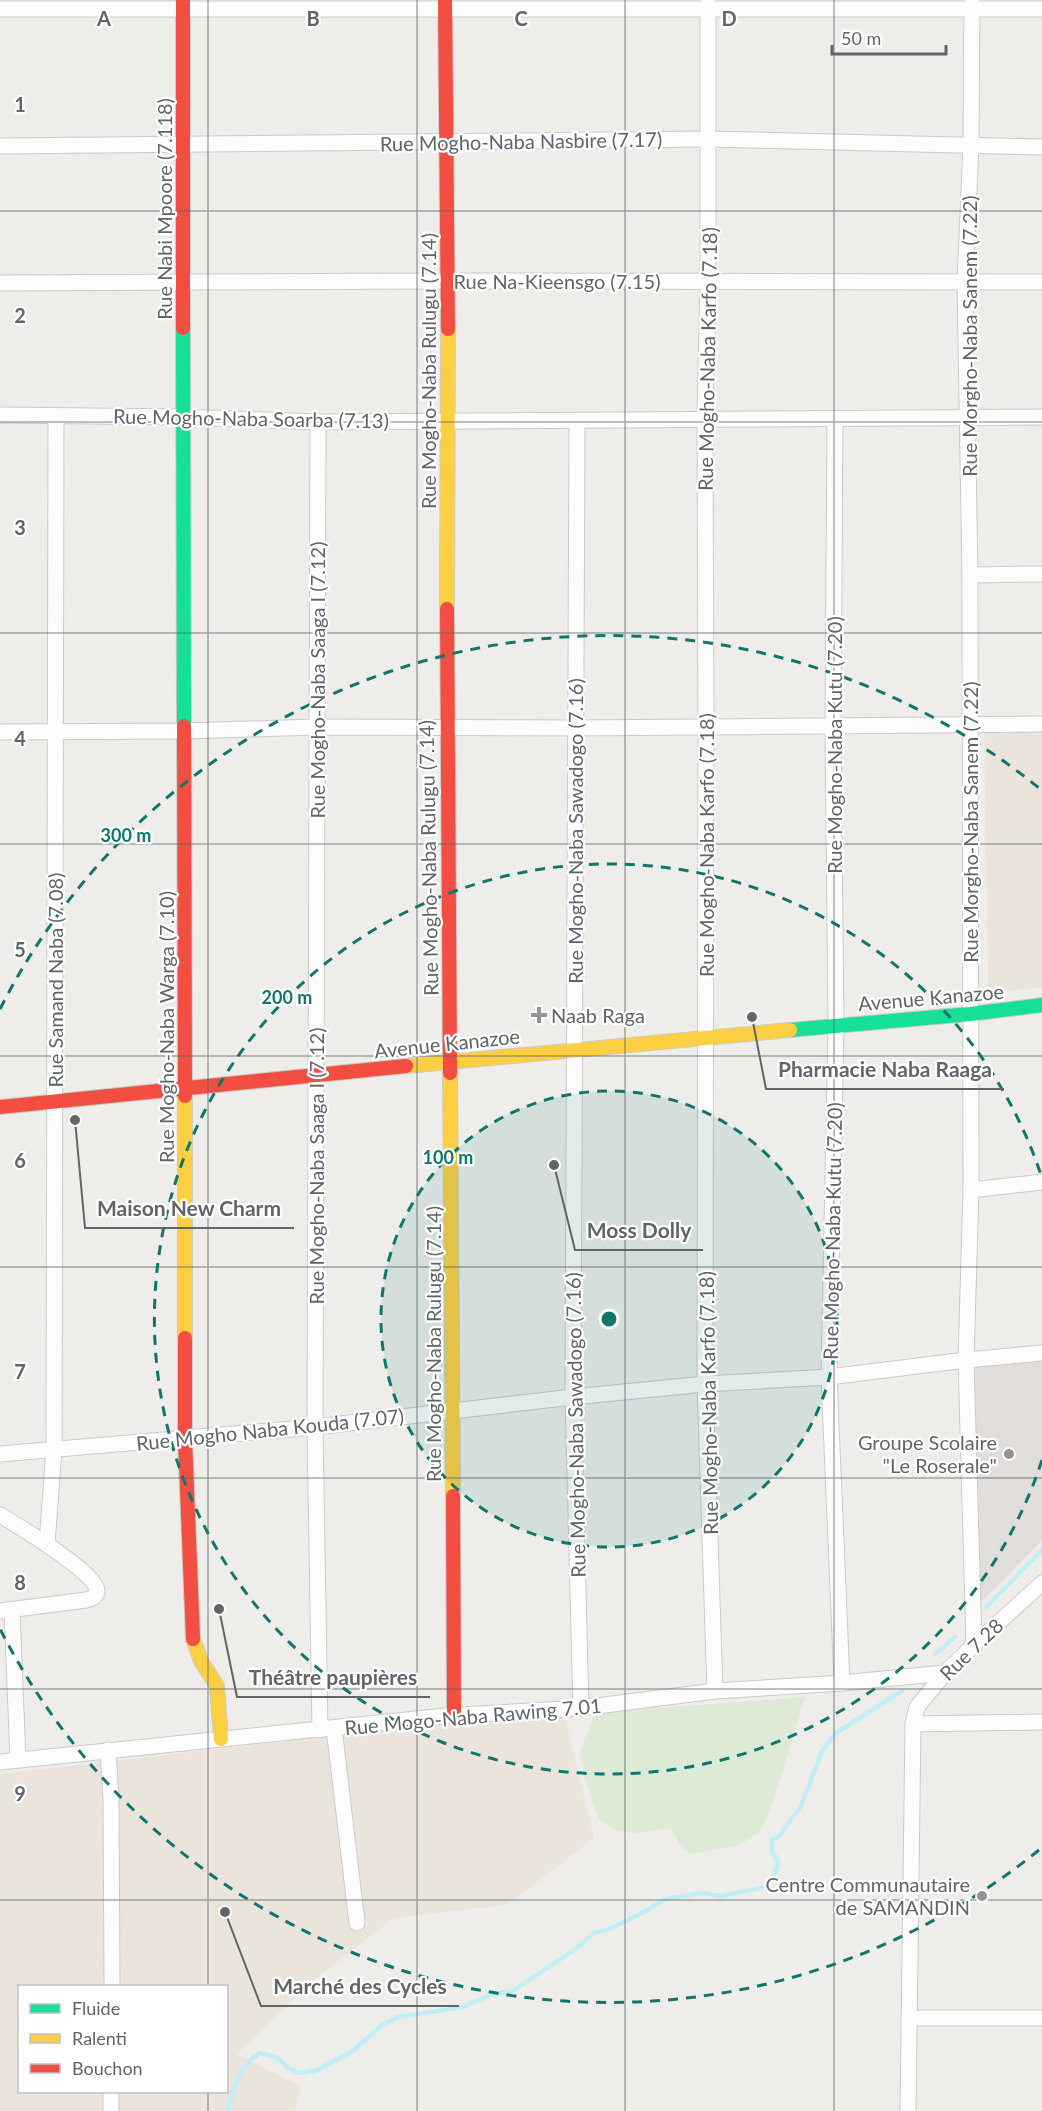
<svg xmlns="http://www.w3.org/2000/svg" width="1042" height="2111" font-family="Lato,sans-serif">
  <rect width="100%" height="100%" fill="#efedea"/>
  <!-- commercial -->
  <g fill="#ebe4da" fill-rule="evenodd">
    <polygon points="1042,728 1042,988 988,992 984,729"/>
    <path d="M563,1709L594,1838L507,1905L394,1918L310,1983L237,2054L301,2086L295,2111H0V1774ZM20,1986H226V2092H20Z"/>
  </g>
  <!-- education -->
  <polygon fill="#e1ddda" points="1042,1360 1042,1541 979,1604 975,1366"/>
  <!-- green -->
  <polygon fill="#ddead6" points="805,1697 772,1806 760,1832 738,1846 692,1854 682,1847 670,1828 638,1833 616,1831 599,1819 583,1773 580,1753 594,1713"/>
  <g fill="none" stroke-linecap="round" stroke-linejoin="round">
    <!-- stream -->
    <g stroke="#bfeef8" stroke-width="4.5">
      <polyline points="986,1607 1042,1550"/>
      <polyline points="935,1654 955,1637"/>
      <path d="M228,2111C233,2089 239,2064 260,2053L278,2058L288,2068L300,2073L318,2070L354,2050L382,2025L398,2017L463,2007L492,1994L511,1992L577,1948L593,1933L609,1929L642,1913L665,1899L702,1893L721,1896L761,1888L774,1877L778,1861L772,1851V1840L779,1836L801,1806L822,1751L836,1733L902,1691"/>
    </g>
    <defs>
      <g id="street">
        <polyline points="708,0 708,281 705,418 706,727 705,1384 715,1691"/>
        <polyline points="972,0 971,145 965,282 970,575 971,1190 966,1360 974,1645"/>
        <polyline points="0,9 1042,9"/>
        <polyline points="0,146 708,139 1042,147"/>
        <polyline points="0,283 448,281 1042,282"/>
        <polyline points="0,415 185,417 318,422 1042,417"/>
        <polyline points="835,419 833,726 836,1025 829,1377 842,1683"/>
        <polyline points="318,422 315,1427 320,1730"/>
        <polyline points="577,422 573,1397 581,1708"/>
        <polyline points="970,575 1042,574"/>
        <polyline points="0,732 185,731 316,727 575,728 1042,724"/>
        <polyline points="971,1190 1042,1182"/>
        <polyline points="0,1454 315,1427 573,1397 705,1384 829,1377 966,1360 1042,1353"/>
        <path d="M0,1515C15,1524 101,1575 97,1592C96,1598 90,1599 86,1600L0,1611"/>
        <polyline points="47,1544 54,1449 56,415"/>
        <polyline points="12,1610 18,1760"/>
        <polyline points="913,1724 1042,1722"/>
        <polyline points="334,1728 357,1923"/>
        <polyline points="108,1750 111,1800 112,1986"/>
        <polyline points="0,1762 445,1716 581,1708 715,1691 842,1683 945,1673"/>
        <polyline points="909,2018 1042,2018"/>
        <polyline points="111,2111 111,2092"/>
        <polyline points="908,2111 913,1724 917,1707 945,1673 974,1645 1042,1583"/>
      </g>
      <g id="fast">
        <polyline points="183,328 184,726"/>
        <polyline points="790,1030 970,1014 1042,1005"/>
      </g>
      <g id="slow">
        <polyline points="447,609 448,329"/>
        <polyline points="406,1066 790,1030"/>
        <polyline points="450,1073 453,1496"/>
        <polyline points="185,1096 185,1338"/>
        <polyline points="193,1639 201,1661 217,1686 221,1739"/>
      </g>
      <g id="jam">
        <polyline points="183,0 183,328"/>
        <polyline points="445,0 448,329"/>
        <polyline points="447,609 450,1073"/>
        <polyline points="184,726 185,1096"/>
        <polyline points="0,1107 406,1066"/>
        <polyline points="185,1338 185,1439 193,1639"/>
        <polyline points="453,1496 454,1715"/>
      </g>
    </defs>
    <!-- street casing -->
    <use href="#street" stroke="#cbcbca" stroke-width="17"/>
    <!-- fast casing -->
    <use href="#fast" stroke="#cbcbca" stroke-width="16"/>
    <!-- slow casing -->
    <use href="#slow" stroke="#cbcbca" stroke-width="16"/>
    <!-- jam casing -->
    <use href="#jam" stroke="#cbcbca" stroke-width="16"/>
    <!-- street -->
    <use href="#street" stroke="#fdfcfc" stroke-width="15"/>
    <!-- fast -->
    <use href="#fast" stroke="#16e098" stroke-width="14"/>
    <!-- slow -->
    <use href="#slow" stroke="#ffcf43" stroke-width="14"/>
    <!-- jam -->
    <use href="#jam" stroke="#f24e42" stroke-width="14"/>
  </g>
  <!-- grid -->
  <path fill="none" stroke="#5f6568" stroke-width="1.5" stroke-opacity="0.55" d="M208,0V1986M417,0V2111M625,0V2111M834,0V2111M0,211H1042M0,422H1042M0,633H1042M0,844H1042M0,1056H1042M0,1267H1042M0,1478H1042M0,1689H1042M0,1900H1042M208,2092V2111"/>
  <!-- distance rings -->
  <circle cx="609" cy="1319" r="228" fill="#0f766e" fill-opacity=".12"/>
  <g fill="none" stroke="#0f766e" stroke-width="3" stroke-dasharray="10 8">
    <circle cx="609" cy="1319" r="228"/>
    <path d="M1042 1460A455 455 0 1 1 1042 1178"/>
    <path d="M1039 1850A683 683 0 0 1 0 1629M0 1009A683 683 0 0 1 1039 788"/>
  </g>
  <!-- markers -->
  <g fill="#919596" stroke="#fff" stroke-width="2">
    <path d="M536 1006h6v6h6v6h-6v6h-6v-6h-6v-6h6z"/>
    <circle cx="1009" cy="1454" r="6"/>
    <circle cx="982" cy="1896" r="6"/>
  </g>
  <g text-anchor="middle" dominant-baseline="central" stroke-width="4.5" stroke-linejoin="round" paint-order="stroke">
    <!-- street labels -->
    <g font-size="20" fill="#5f6568" stroke="#fff">
      <text transform="translate(521 141) rotate(-1)">Rue Mogho-Naba Nasbire (7.17)</text>
      <text transform="translate(164 209) rotate(-90)">Rue Nabi Mpoore (7.118)</text>
      <text x="557" y="281">Rue Na-Kieensgo (7.15)</text>
      <text transform="translate(969 336) rotate(-90)">Rue Morgho-Naba Sanem (7.22)</text>
      <text transform="translate(707 359) rotate(-89)">Rue Mogho-Naba Karfo (7.18)</text>
      <text transform="translate(428 371) rotate(-90)">Rue Mogho-Naba Rulugu (7.14)</text>
      <text transform="translate(251 418) rotate(1)">Rue Mogho-Naba Soarba (7.13)</text>
      <text transform="translate(317 680) rotate(-90)">Rue Mogho-Naba Saaga I (7.12)</text>
      <text transform="translate(834 745) rotate(-90)">Rue Mogho-Naba Kutu (7.20)</text>
      <text transform="translate(970 822) rotate(-90)">Rue Morgho-Naba Sanem (7.22)</text>
      <text transform="translate(575 831) rotate(-90)">Rue Mogho-Naba Sawadogo (7.16)</text>
      <text transform="translate(706 845) rotate(-90)">Rue Mogho-Naba Karfo (7.18)</text>
      <text transform="translate(428 858) rotate(-91)">Rue Mogho-Naba Rulugu (7.14)</text>
      <text transform="translate(55 980) rotate(-90)">Rue Samand Naba (7.08)</text>
      <text transform="translate(931 997) rotate(-5)">Avenue Kanazoe</text>
      <text transform="translate(166 1027) rotate(-90)">Rue Mogho-Naba Warga (7.10)</text>
      <text transform="translate(447 1043) rotate(-6)">Avenue Kanazoe</text>
      <text transform="translate(316 1166) rotate(-90)">Rue Mogho-Naba Saaga I (7.12)</text>
      <text transform="translate(832 1231) rotate(-89)">Rue Mogho-Naba Kutu (7.20)</text>
      <text transform="translate(433 1344) rotate(-90)">Rue Mogho-Naba Rulugu (7.14)</text>
      <text transform="translate(708 1403) rotate(-91)">Rue Mogho-Naba Karfo (7.18)</text>
      <text transform="translate(575 1425) rotate(-91)">Rue Mogho-Naba Sawadogo (7.16)</text>
      <text transform="translate(270 1429) rotate(-6)">Rue Mogho Naba Kouda (7.07)</text>
      <text transform="translate(971 1649) rotate(-44)">Rue 7.28</text>
      <text transform="translate(473 1716) rotate(-5)">Rue Mogo-Naba Rawing 7.01</text>
    </g>
    <!-- poi labels -->
    <g font-size="20" fill="#5f6568" stroke="#fff" text-anchor="end">
      <text x="551" y="1015" text-anchor="start">Naab Raga</text>
      <text x="997" y="1442">Groupe Scolaire<tspan x="997" dy="23">"Le Roserale"</tspan></text>
      <text x="970" y="1884">Centre Communautaire<tspan x="970" dy="23">de SAMANDIN</tspan></text>
    </g>
  </g>
  <g font-size="20" text-anchor="middle" font-weight="bold" fill="#5f6568" stroke="#fff" stroke-width="4.5" stroke-linejoin="round" paint-order="stroke">
    <text x="104" y="26">A</text>
    <text x="313" y="26">B</text>
    <text x="521" y="26">C</text>
    <text x="729" y="26">D</text>
    <text x="20" y="112">1</text>
    <text x="20" y="323">2</text>
    <text x="20" y="535">3</text>
    <text x="20" y="746">4</text>
    <text x="20" y="957">5</text>
    <text x="20" y="1168">6</text>
    <text x="20" y="1379">7</text>
    <text x="20" y="1590">8</text>
    <text x="20" y="1801">9</text>
  </g>
  <circle cx="609" cy="1319" r="9" fill="#0f766e" stroke="#fff" stroke-width="3"/>
  <g font-size="18" text-anchor="middle" font-weight="bold" fill="#0f766e" stroke="#fff" stroke-width="4.5" stroke-linejoin="round" paint-order="stroke">
    <text x="126" y="842">300 m</text>
    <text x="287" y="1004">200 m</text>
    <text x="448" y="1164">100 m</text>
  </g>
  <!-- callouts -->
  <path fill="none" stroke="#5f6568" stroke-width="2" d="M752 1017L766 1089H1004M75 1120L85 1228H294M554 1165L575 1250H703M219 1609L237 1697H430M225 1912L261 2006H459"/>
  <g fill="#5f6568" stroke="#fff" stroke-width="2">
    <circle cx="752" cy="1017" r="6"/>
    <circle cx="75" cy="1120" r="6"/>
    <circle cx="554" cy="1165" r="6"/>
    <circle cx="219" cy="1609" r="6"/>
    <circle cx="225" cy="1912" r="6"/>
  </g>
  <g font-size="21" text-anchor="middle" font-weight="bold" fill="#5f6568" stroke="#fff" stroke-width="4.5" stroke-linejoin="round" paint-order="stroke">
    <text x="885" y="1077">Pharmacie Naba Raaga</text>
    <text x="189" y="1216">Maison New Charm</text>
    <text x="639" y="1238">Moss Dolly</text>
    <text x="333" y="1685">Théâtre paupières</text>
    <text x="360" y="1994">Marché des Cycles</text>
  </g>
  <!-- legend -->
  <rect x="18" y="1985" width="210" height="108" fill="#ffffff" stroke="#bfc1c3" stroke-width="1.5"/>
  <rect x="30" y="2004" width="30" height="9" fill="#16e098" stroke="#bfc1c3" stroke-width="1.5"/>
  <text x="72" y="2015" font-size="18" fill="#5f6568">Fluide</text>
  <rect x="30" y="2034" width="30" height="9" fill="#ffcf43" stroke="#bfc1c3" stroke-width="1.5"/>
  <text x="72" y="2045" font-size="18" fill="#5f6568">Ralenti</text>
  <rect x="30" y="2064" width="30" height="9" fill="#f24e42" stroke="#bfc1c3" stroke-width="1.5"/>
  <text x="72" y="2075" font-size="18" fill="#5f6568">Bouchon</text>
  <!-- scale -->
  <path d="M832 45v9h114v-9" fill="none" stroke="#5f6568" stroke-width="3"/>
  <text x="841" y="45" font-size="18" fill="#5f6568" stroke="#ffffff" stroke-width="4.5" paint-order="stroke">50 m</text>
</svg>
